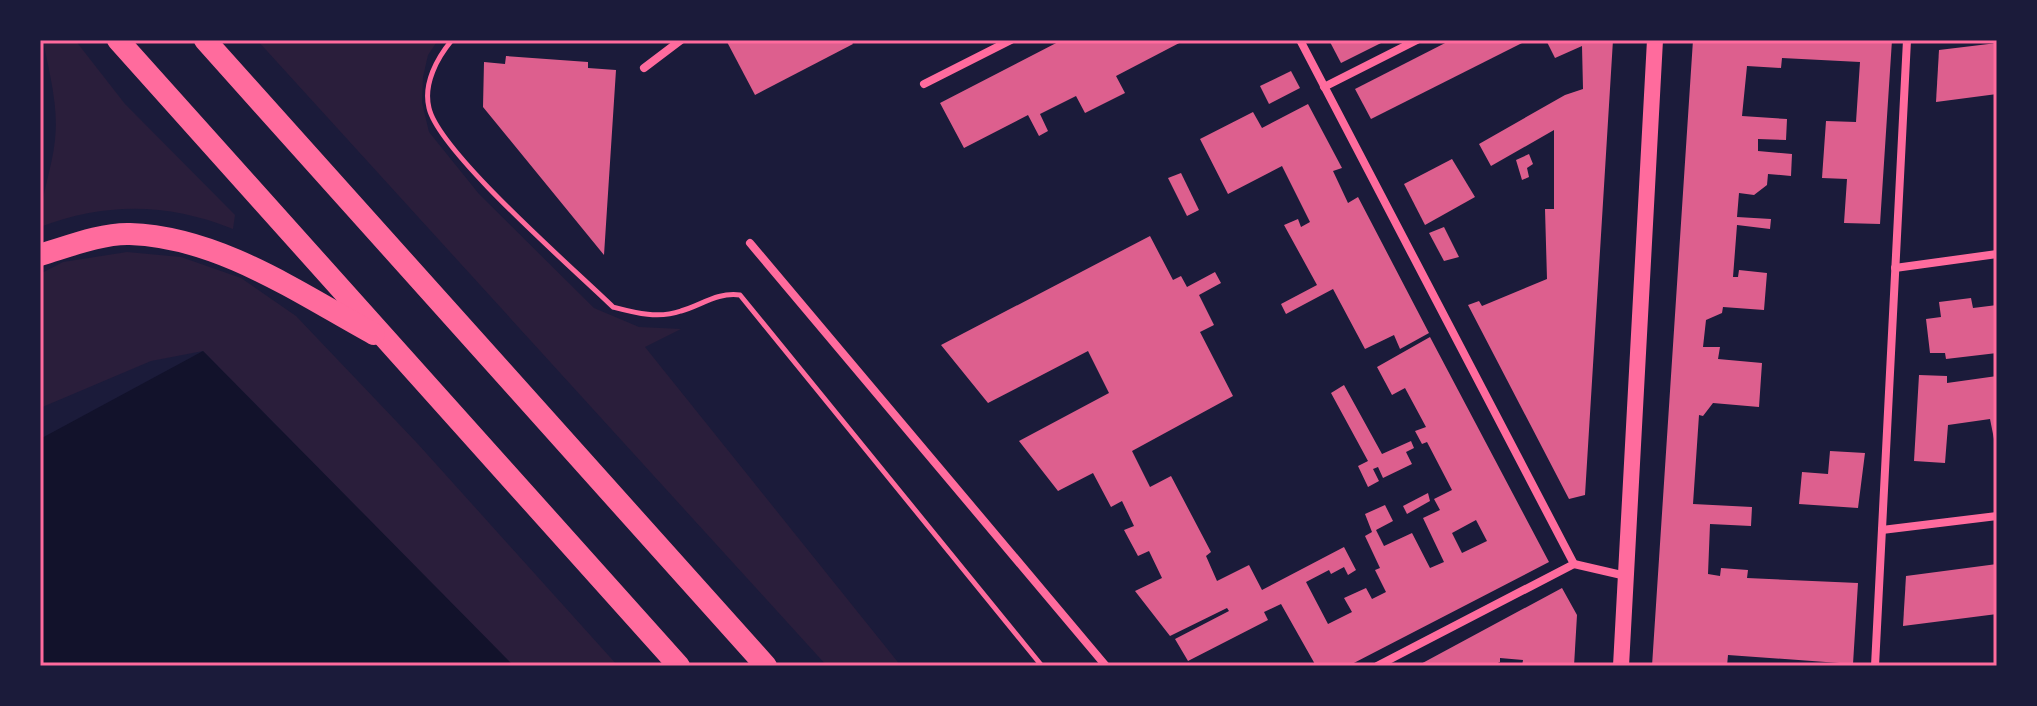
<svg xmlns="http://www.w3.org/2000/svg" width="2037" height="706" font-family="'IBM Plex Sans',sans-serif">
  <rect width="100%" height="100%" fill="#1b1b3a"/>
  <!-- green -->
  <g fill="#2a1e3b">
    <path d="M43,40H75L125,104L235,215L233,229C168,203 106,202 40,227C40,197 52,170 55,140C59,107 49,72 43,40Z"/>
    <polygon points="257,40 438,40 428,55 423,77 422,103 429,132 479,194 594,308 639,327 681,329 645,347 901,666 827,666"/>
    <polygon points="127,252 181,257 241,278 296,316 417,443 618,666 513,666 203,351 151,361 40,408 40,274 63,262"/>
  </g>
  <!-- water -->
  <polygon fill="#12122b" points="203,351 514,666 40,666 40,439"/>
  <!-- building -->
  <g fill="#dd5f8e" fill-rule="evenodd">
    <polygon points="726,40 850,40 853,44 755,95"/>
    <polygon points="1062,40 1185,40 1116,76 1125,93 1085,113 1076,96 1040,114 1048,131 1039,136 1028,115 964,148 940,103"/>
    <polygon points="1333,40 1387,40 1341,63 1330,42"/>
    <polygon points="1451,40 1528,40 1371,119 1355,89"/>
    <polygon points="1546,40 1613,40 1585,495 1569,499 1468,305 1479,301 1482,306 1547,279 1545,209 1554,209 1554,130 1491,166 1479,144 1565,95 1583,89 1582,46 1555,58"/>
    <polygon points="1693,40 1892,40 1880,224 1844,223 1847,179 1822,178 1826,121 1856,122 1860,62 1782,58 1781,68 1747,66 1742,116 1787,119 1786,140 1758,139 1758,151 1792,154 1791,176 1768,174 1767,185 1754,195 1739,193 1737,217 1771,219 1770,229 1737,225 1733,277 1738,277 1739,270 1767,273 1764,310 1723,307 1722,313 1706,320 1703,347 1720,347 1718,359 1762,363 1759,407 1713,403 1703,416 1699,415 1693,504 1752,507 1751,526 1710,524 1708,574 1720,576 1721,568 1748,570 1747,578 1858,583 1853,664 1728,655 1727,666 1652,666"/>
    <polygon points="1997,43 1997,94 1936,102 1939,50"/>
    <polygon points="506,56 588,62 588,68 616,70 604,255 483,107 484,62 505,64"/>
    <polygon points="1291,71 1300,88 1269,104 1260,86"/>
    <polygon points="1308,104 1342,168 1333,171 1348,203 1358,197 1429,333 1400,349 1394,335 1365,349 1333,289 1286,314 1281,304 1317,285 1284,225 1298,219 1301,227 1310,222 1282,166 1228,194 1200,139 1253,112 1262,128"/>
    <polygon points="1529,154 1533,164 1527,168 1529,177 1522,180 1516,160"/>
    <polygon points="1452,159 1475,197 1425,225 1404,184"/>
    <polygon points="1181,173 1199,210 1187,216 1168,178"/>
    <polygon points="1444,227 1459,257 1444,261 1429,233"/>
    <path d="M1150,236L1173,280L1181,276L1187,287L1215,272L1221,283L1199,295L1214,325L1200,332L1233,396L1132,451L1150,487L1171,476L1211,552L1206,556L1217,581L1249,565L1262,590L1344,547L1356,570L1348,575L1344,567L1331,574L1329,570L1306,582L1328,624L1352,612L1344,598L1366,588L1372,599L1386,592L1375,570L1380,568L1365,536L1372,532L1365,514L1385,505L1393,521L1376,530L1384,546L1412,533L1430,568L1444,562L1423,518L1440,510L1434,499L1452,490L1427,442L1422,444L1415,431L1426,427L1405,388L1392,395L1377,367L1430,337L1549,562L1348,666H1316L1281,604L1264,612L1268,620L1188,661L1175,639L1229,611L1227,608L1170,636L1135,591L1162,578L1149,551L1138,556L1124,530L1134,526L1122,501L1111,507L1093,473L1058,491L1019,441L1109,393L1088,351L988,403L941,345ZM1476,520L1487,541L1462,553L1452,533Z"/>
    <polygon points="1971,298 1973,308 1997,305 1997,353 1946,359 1945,353 1930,353 1926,319 1941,317 1939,302"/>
    <polygon points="1919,375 1947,376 1947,383 1997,376 1997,454 1990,419 1948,425 1945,463 1914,461"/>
    <polygon points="1344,385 1382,454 1411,441 1414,448 1406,452 1412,464 1383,478 1378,467 1373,469 1379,481 1368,487 1358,466 1368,461 1331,393"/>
    <polygon points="1830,451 1865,453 1858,508 1799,504 1802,472 1828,474"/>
    <polygon points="1428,493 1430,501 1407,514 1403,506"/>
    <polygon points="1997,564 1997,614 1903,626 1906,576"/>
    <polygon points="1562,588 1577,615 1574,666 1522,666 1523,660 1500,658 1500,662 1491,666 1417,666"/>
  </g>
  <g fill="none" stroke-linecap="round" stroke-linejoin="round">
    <!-- path -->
    <path stroke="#ff6b9d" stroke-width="5" d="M452,40C437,58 423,84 429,108C439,152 574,269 613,307C636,313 658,319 681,311C702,305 717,292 740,295L1042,666"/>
    <!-- minor -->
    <g stroke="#ff6b9d" stroke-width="8">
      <polyline points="1300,40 1574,564 1626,576"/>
      <polyline points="644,68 681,40"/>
      <polyline points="924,84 1011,40"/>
      <polyline points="1324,87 1417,40"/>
      <polyline points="750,243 1106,666"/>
      <polyline points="1895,268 1997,254"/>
      <polyline points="1882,530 1997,516"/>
      <polyline points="1377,666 1574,564"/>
      <polyline points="1875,666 1907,40"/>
    </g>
    <!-- secondary -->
    <polyline stroke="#ff6b9d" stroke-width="16" points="1621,666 1655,40"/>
    <!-- trunk -->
    <g stroke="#ff6b9d" stroke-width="22">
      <polyline points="118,40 679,666"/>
      <polyline points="205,40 766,666"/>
      <path d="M40,255C67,247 102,233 130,234C219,237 299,293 374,334"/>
    </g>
  </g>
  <!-- border -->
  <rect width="2037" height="706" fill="none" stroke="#1b1b3a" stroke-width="84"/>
  <rect x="42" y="42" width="1953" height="622" fill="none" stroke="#ff6b9d" stroke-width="3"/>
</svg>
